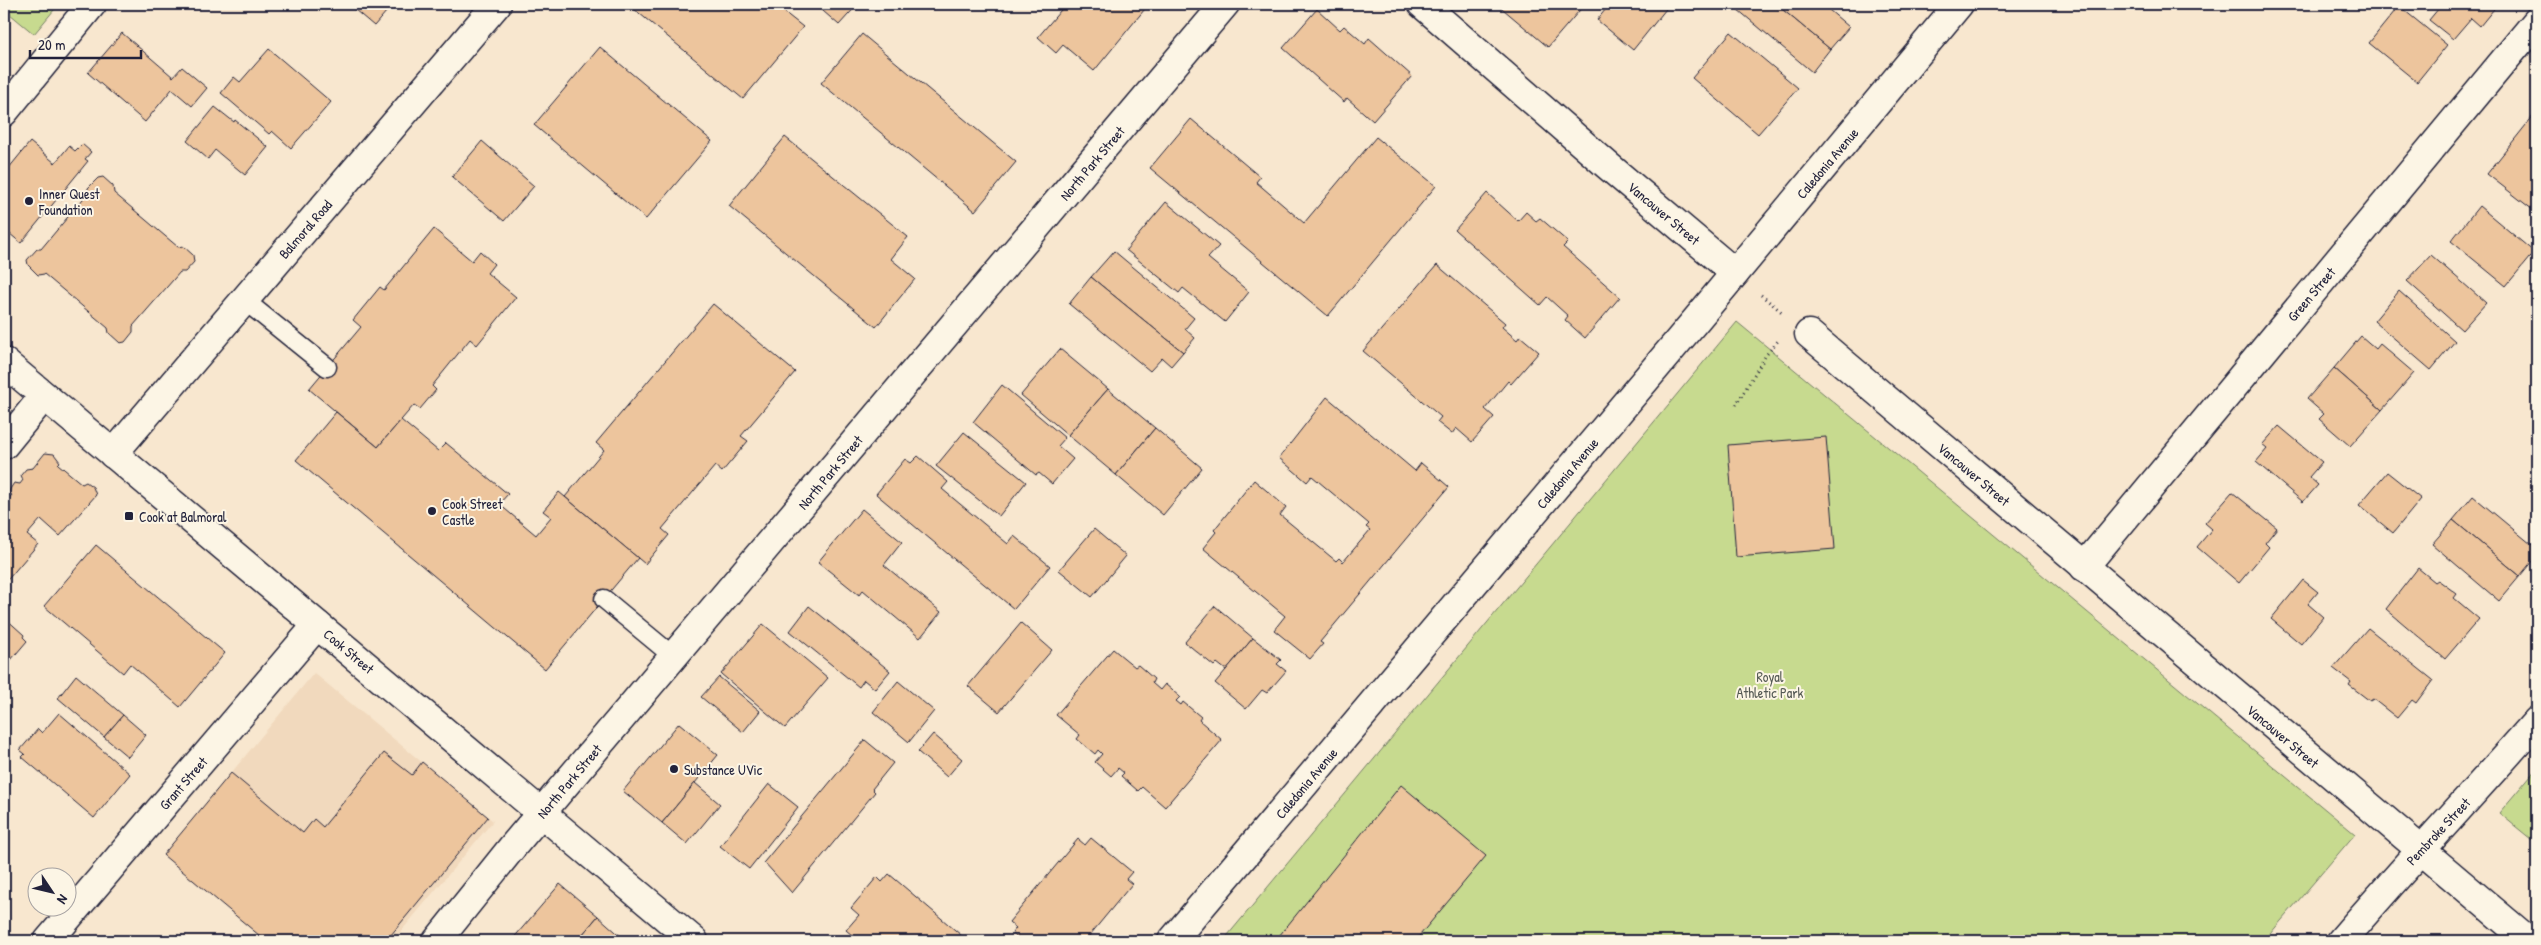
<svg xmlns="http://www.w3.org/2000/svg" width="2541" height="945" font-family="'Patrick Hand',sans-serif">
  <rect width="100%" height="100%" fill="#f8e7cf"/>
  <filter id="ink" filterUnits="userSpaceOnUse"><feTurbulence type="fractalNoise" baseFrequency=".02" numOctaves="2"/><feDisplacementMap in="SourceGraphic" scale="10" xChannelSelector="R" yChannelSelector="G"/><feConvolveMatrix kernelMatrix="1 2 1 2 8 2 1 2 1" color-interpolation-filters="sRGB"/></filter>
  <g filter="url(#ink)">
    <!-- built -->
    <polygon fill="#f1d9bd" points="314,673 493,821 393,941 266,941 163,855"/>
    <!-- green -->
    <g fill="#c7da8f" stroke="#747e65">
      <polygon points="4,4 59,4 34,34 4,9"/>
      <polygon points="1737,322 2355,834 2264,941 1223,941"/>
      <polygon points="2537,768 2537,844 2499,813"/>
    </g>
    <!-- building -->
    <g fill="#edc59d" stroke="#22223b">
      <polygon points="348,4 393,4 374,26"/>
      <polygon points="628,4 774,4 803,27 743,99"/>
      <polygon points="815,4 858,4 839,25"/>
      <polygon points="1066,4 1149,4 1094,71 1063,45 1056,53 1038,37"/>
      <polygon points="1497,4 1585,4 1548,47"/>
      <polygon points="1610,4 1670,4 1633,50 1597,20"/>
      <polygon points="1731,4 1776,4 1830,49 1812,72"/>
      <polygon points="1776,4 1822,4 1849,27 1830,49"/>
      <polygon points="2433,4 2498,4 2480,26 2471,18 2453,39 2429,20 2439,8"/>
      <polygon points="2399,6 2447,45 2417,82 2369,43"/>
      <polygon points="1317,9 1340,30 1344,26 1365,44 1369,38 1412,76 1373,121 1347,98 1344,102 1283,48"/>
      <polygon points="1731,32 1798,88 1758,134 1692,78"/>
      <polygon points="122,33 173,77 182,67 207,88 192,106 172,89 145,122 88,73"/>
      <polygon points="862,34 1016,162 975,211 821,83"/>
      <polygon points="600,47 712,141 646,219 534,125"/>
      <polygon points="269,49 331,102 291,148 272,131 269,134 221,93 234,77 240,82"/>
      <polygon points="215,107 234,122 235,120 268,147 245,175 215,150 208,159 187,141"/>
      <polygon points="2534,115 2537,118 2537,205 2533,210 2487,174"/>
      <polygon points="1191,119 1260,177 1256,182 1304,223 1376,137 1436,186 1328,316 1150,168"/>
      <polygon points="785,137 908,237 891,259 915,279 876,327 729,206"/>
      <polygon points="482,141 534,186 504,221 452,177"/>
      <polygon points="30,142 55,163 69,146 75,151 82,144 91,152 85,159 88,161 21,243 4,229 4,174"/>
      <polygon points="103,177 113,186 114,193 178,247 183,246 193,255 194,262 185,272 180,272 133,326 133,332 125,342 120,343 109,333 108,328 44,274 38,275 28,265 27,260 37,249 41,249 88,193 88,188 98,178"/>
      <polygon points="1487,193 1518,221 1526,212 1536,221 1540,218 1568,242 1563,247 1620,297 1585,338 1565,320 1568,316 1547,297 1540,305 1455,230"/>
      <polygon points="1166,202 1219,246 1208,258 1249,292 1225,322 1183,288 1179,293 1126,250"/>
      <polygon points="2479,206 2534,252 2506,286 2451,241"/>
      <polygon points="434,229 472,261 480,251 494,264 487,273 516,297 477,345 470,339 432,386 436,390 420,409 414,405 378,447 309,389 361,327 353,320 380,287 384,290"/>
      <polygon points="1114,251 1194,318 1185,329 1195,338 1183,352 1091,277"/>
      <polygon points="2431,255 2486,303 2462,330 2407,281"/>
      <polygon points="1437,265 1505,323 1502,327 1517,340 1520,336 1539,352 1511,384 1508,381 1485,409 1494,417 1472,442 1456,428 1452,434 1437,422 1441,417 1363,351"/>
      <polygon points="1091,277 1183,352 1171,366 1162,358 1150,371 1069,304"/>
      <polygon points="2399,291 2455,341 2431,370 2374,321"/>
      <polygon points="713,304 795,372 741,436 748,441 722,472 715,466 662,529 669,535 645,564 565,497 604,450 596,443"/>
      <polygon points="2361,336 2376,349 2380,344 2414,373 2382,410 2334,368"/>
      <polygon points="1060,349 1108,389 1068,435 1021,395"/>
      <polygon points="2334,368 2382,410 2350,446 2319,419 2324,414 2307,399"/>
      <polygon points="1002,385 1065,438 1058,446 1073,459 1052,484 1039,473 1036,475 973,422"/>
      <polygon points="1108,389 1155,428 1116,475 1068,435"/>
      <polygon points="1327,397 1415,471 1421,463 1449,487 1320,642 1323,644 1310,659 1274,630 1285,616 1203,548 1216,532 1214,530 1254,480 1286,507 1280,515 1336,561 1339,558 1343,562 1370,530 1366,527 1369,524 1312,476 1307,482 1279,458"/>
      <polygon points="336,412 378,447 401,420 438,451 446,443 508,494 499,504 536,535 551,517 543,511 559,492 638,558 545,669 296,460"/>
      <polygon points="2279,426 2322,462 2309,477 2318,485 2303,502 2256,462 2267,449 2262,445"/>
      <polygon points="1155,428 1202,468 1163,515 1116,475"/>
      <polygon points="964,432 1026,482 999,516 936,466"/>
      <polygon points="1826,437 1835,549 1736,557 1728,445"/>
      <polygon points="45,453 54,454 60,462 58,464 82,484 86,482 93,487 96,495 60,536 41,519 27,535 38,544 4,584 4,504 12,495 9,493 10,489 14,483 20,484 23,480 21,475 26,469 33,468"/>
      <polygon points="918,456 948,482 942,489 1008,544 1014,536 1050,566 1014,609 876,494 905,459 911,463"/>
      <polygon points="2387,472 2421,499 2393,533 2359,505"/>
      <polygon points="2232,492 2277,528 2265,543 2269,547 2239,583 2197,547 2212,529 2205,523"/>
      <polygon points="2473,496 2537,549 2537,555 2520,576 2453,520"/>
      <polygon points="862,509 902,542 884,565 941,612 920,638 863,590 859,595 818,562"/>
      <polygon points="2453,520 2520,576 2499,601 2432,544"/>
      <polygon points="1094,529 1126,556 1092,597 1059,570"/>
      <polygon points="96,545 225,653 180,707 130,664 123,673 44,606"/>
      <polygon points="2418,568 2435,582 2438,580 2457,594 2454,598 2479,619 2445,659 2386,609"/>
      <polygon points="2303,580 2318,592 2308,604 2323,617 2301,644 2271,619"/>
      <polygon points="809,606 890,671 875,689 864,680 859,687 790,631"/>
      <polygon points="1215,606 1253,638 1226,670 1217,663 1214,666 1185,642"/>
      <polygon points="4,617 24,635 23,637 27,641 10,661 5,657 4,659"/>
      <polygon points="1021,623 1052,650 999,712 968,686"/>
      <polygon points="763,624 828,678 785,728 721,674"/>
      <polygon points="2368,628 2433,680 2416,703 2412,700 2397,718 2373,699 2370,701 2349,685 2351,682 2333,668"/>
      <polygon points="1253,638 1281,660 1277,664 1286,671 1267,693 1262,690 1246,709 1215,683"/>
      <polygon points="1113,649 1135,667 1138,665 1154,679 1152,683 1160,690 1165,684 1180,697 1176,701 1181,705 1183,702 1201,717 1199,720 1222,740 1165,807 1142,787 1138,791 1121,776 1124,773 1118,768 1111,776 1095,762 1102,754 1098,750 1095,754 1077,739 1080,735 1056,715"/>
      <polygon points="76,675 123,715 104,737 58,698"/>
      <polygon points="719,677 760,711 743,732 701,697"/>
      <polygon points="898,681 934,711 909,742 873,712"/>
      <polygon points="59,713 130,774 94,818 22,757 25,754 20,750 38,729 42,733"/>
      <polygon points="123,715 146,735 128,757 104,737"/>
      <polygon points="679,723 718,755 662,823 623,791"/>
      <polygon points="933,734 962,759 947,777 918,752"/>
      <polygon points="865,740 893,763 872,789 875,792 792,893 764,862"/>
      <polygon points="384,753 412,775 422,762 488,817 386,941 266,941 163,855 231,773 303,833 314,819 323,827"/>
      <polygon points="695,783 720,804 687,844 662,823"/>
      <polygon points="769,784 798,807 749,869 720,846"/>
      <polygon points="1401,785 1486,856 1415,941 1275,941"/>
      <polygon points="1091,838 1132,872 1126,879 1132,884 1085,941 1021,941 1012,933 1016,928 1009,922 1078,839 1085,845"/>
      <polygon points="889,874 968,941 859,941 846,930 859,915 851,908 877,877 882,882"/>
      <polygon points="560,884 598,916 577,941 511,941"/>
      <polygon points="598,916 625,940 624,941 577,941"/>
    </g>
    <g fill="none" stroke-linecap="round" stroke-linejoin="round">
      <defs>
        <g id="lane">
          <polyline points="244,300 327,367"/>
          <polyline points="604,599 674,657"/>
        </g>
        <g id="street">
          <polyline points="1422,4 1607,165 1735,273"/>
          <polyline points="4,112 92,4"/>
          <polyline points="1809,334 2529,941"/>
          <polyline points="4,445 44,396"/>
          <polyline points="113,454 497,4"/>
          <polyline points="2084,567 2537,21"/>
          <polyline points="48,941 317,625"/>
          <polyline points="437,941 514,845 1225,4"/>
          <path d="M2341,941C2405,866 2472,795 2537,721"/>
        </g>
        <g id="secondary">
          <polyline points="4,362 694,941"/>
          <polyline points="1172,941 1696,320 1959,4"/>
        </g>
      </defs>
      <!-- lane casing -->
      <use href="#lane" stroke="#22223b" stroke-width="21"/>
      <!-- street casing -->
      <use href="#street" stroke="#22223b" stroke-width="31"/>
      <!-- secondary casing -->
      <use href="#secondary" stroke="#22223b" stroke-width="31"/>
      <!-- path -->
      <g stroke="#22223b" stroke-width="3" stroke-dasharray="1 4" stroke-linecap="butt">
        <polyline points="1761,295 1783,313"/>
        <polyline points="1736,405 1766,355 1778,341"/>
      </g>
      <!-- lane -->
      <use href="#lane" stroke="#fcf5e5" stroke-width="18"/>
      <!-- street -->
      <use href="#street" stroke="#fcf5e5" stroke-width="28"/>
      <!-- secondary -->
      <use href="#secondary" stroke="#fcf5e5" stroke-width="28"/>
    </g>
  </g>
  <!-- markers -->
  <g fill="#22223b" stroke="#fcf5e5" stroke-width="2">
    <circle cx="29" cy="201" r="5"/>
    <circle cx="432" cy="511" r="5"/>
    <rect x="124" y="511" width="10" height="10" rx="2.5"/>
    <circle cx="674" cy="769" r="5"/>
  </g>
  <g text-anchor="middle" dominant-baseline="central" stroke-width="4" stroke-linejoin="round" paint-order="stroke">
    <!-- street labels -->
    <g font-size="14" fill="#22223b" stroke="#fcf5e5">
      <text transform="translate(1092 163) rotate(-50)">North Park Street</text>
      <text transform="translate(1827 163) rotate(-50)">Caledonia Avenue</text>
      <text transform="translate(1664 213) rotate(40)">Vancouver Street</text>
      <text transform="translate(305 229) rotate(-49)">Balmoral Road</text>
      <text transform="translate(2311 294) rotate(-50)">Green Street</text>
      <text transform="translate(830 472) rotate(-50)">North Park Street</text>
      <text transform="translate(1567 473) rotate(-50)">Caledonia Avenue</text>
      <text transform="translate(1974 474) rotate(40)">Vancouver Street</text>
      <text transform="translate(349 651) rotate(40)">Cook Street</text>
      <text transform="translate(2283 736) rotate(40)">Vancouver Street</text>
      <text transform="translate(569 781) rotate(-50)">North Park Street</text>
      <text transform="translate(183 783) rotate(-49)">Grant Street</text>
      <text transform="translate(1306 783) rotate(-50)">Caledonia Avenue</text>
      <text transform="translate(2438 831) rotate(-47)">Pembroke Street</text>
    </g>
    <!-- poi labels -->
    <g font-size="14" fill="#22223b" stroke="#fcf5e5" text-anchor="start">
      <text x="39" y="193">Inner Quest<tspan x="39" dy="16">Foundation</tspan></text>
      <text x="442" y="503">Cook Street<tspan x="442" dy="16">Castle</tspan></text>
      <text x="139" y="516">Cook at Balmoral</text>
      <text x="684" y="769">Substance UVic</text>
    </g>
    <!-- park labels -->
    <g font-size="14" fill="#545954" stroke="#fcf5e5">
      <text x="1770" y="676">Royal<tspan x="1770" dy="16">Athletic Park</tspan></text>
    </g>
  </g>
  <!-- margin -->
  <rect width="2541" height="945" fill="none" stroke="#fcf5e5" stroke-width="20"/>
  <rect x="10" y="10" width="2521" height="925" fill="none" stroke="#22223b" stroke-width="2" filter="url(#ink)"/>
  <!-- north arrow -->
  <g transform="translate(52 892) rotate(125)"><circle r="24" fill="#fcf5e5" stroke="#a5a1a1"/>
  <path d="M0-4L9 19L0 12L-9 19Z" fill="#22223b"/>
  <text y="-8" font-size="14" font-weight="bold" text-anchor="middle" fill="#22223b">N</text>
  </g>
  <!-- scale -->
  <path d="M30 50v8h111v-8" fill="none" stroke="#22223b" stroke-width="2.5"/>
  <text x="38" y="50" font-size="15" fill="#22223b" stroke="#fcf5e5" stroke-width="4" paint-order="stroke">20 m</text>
</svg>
